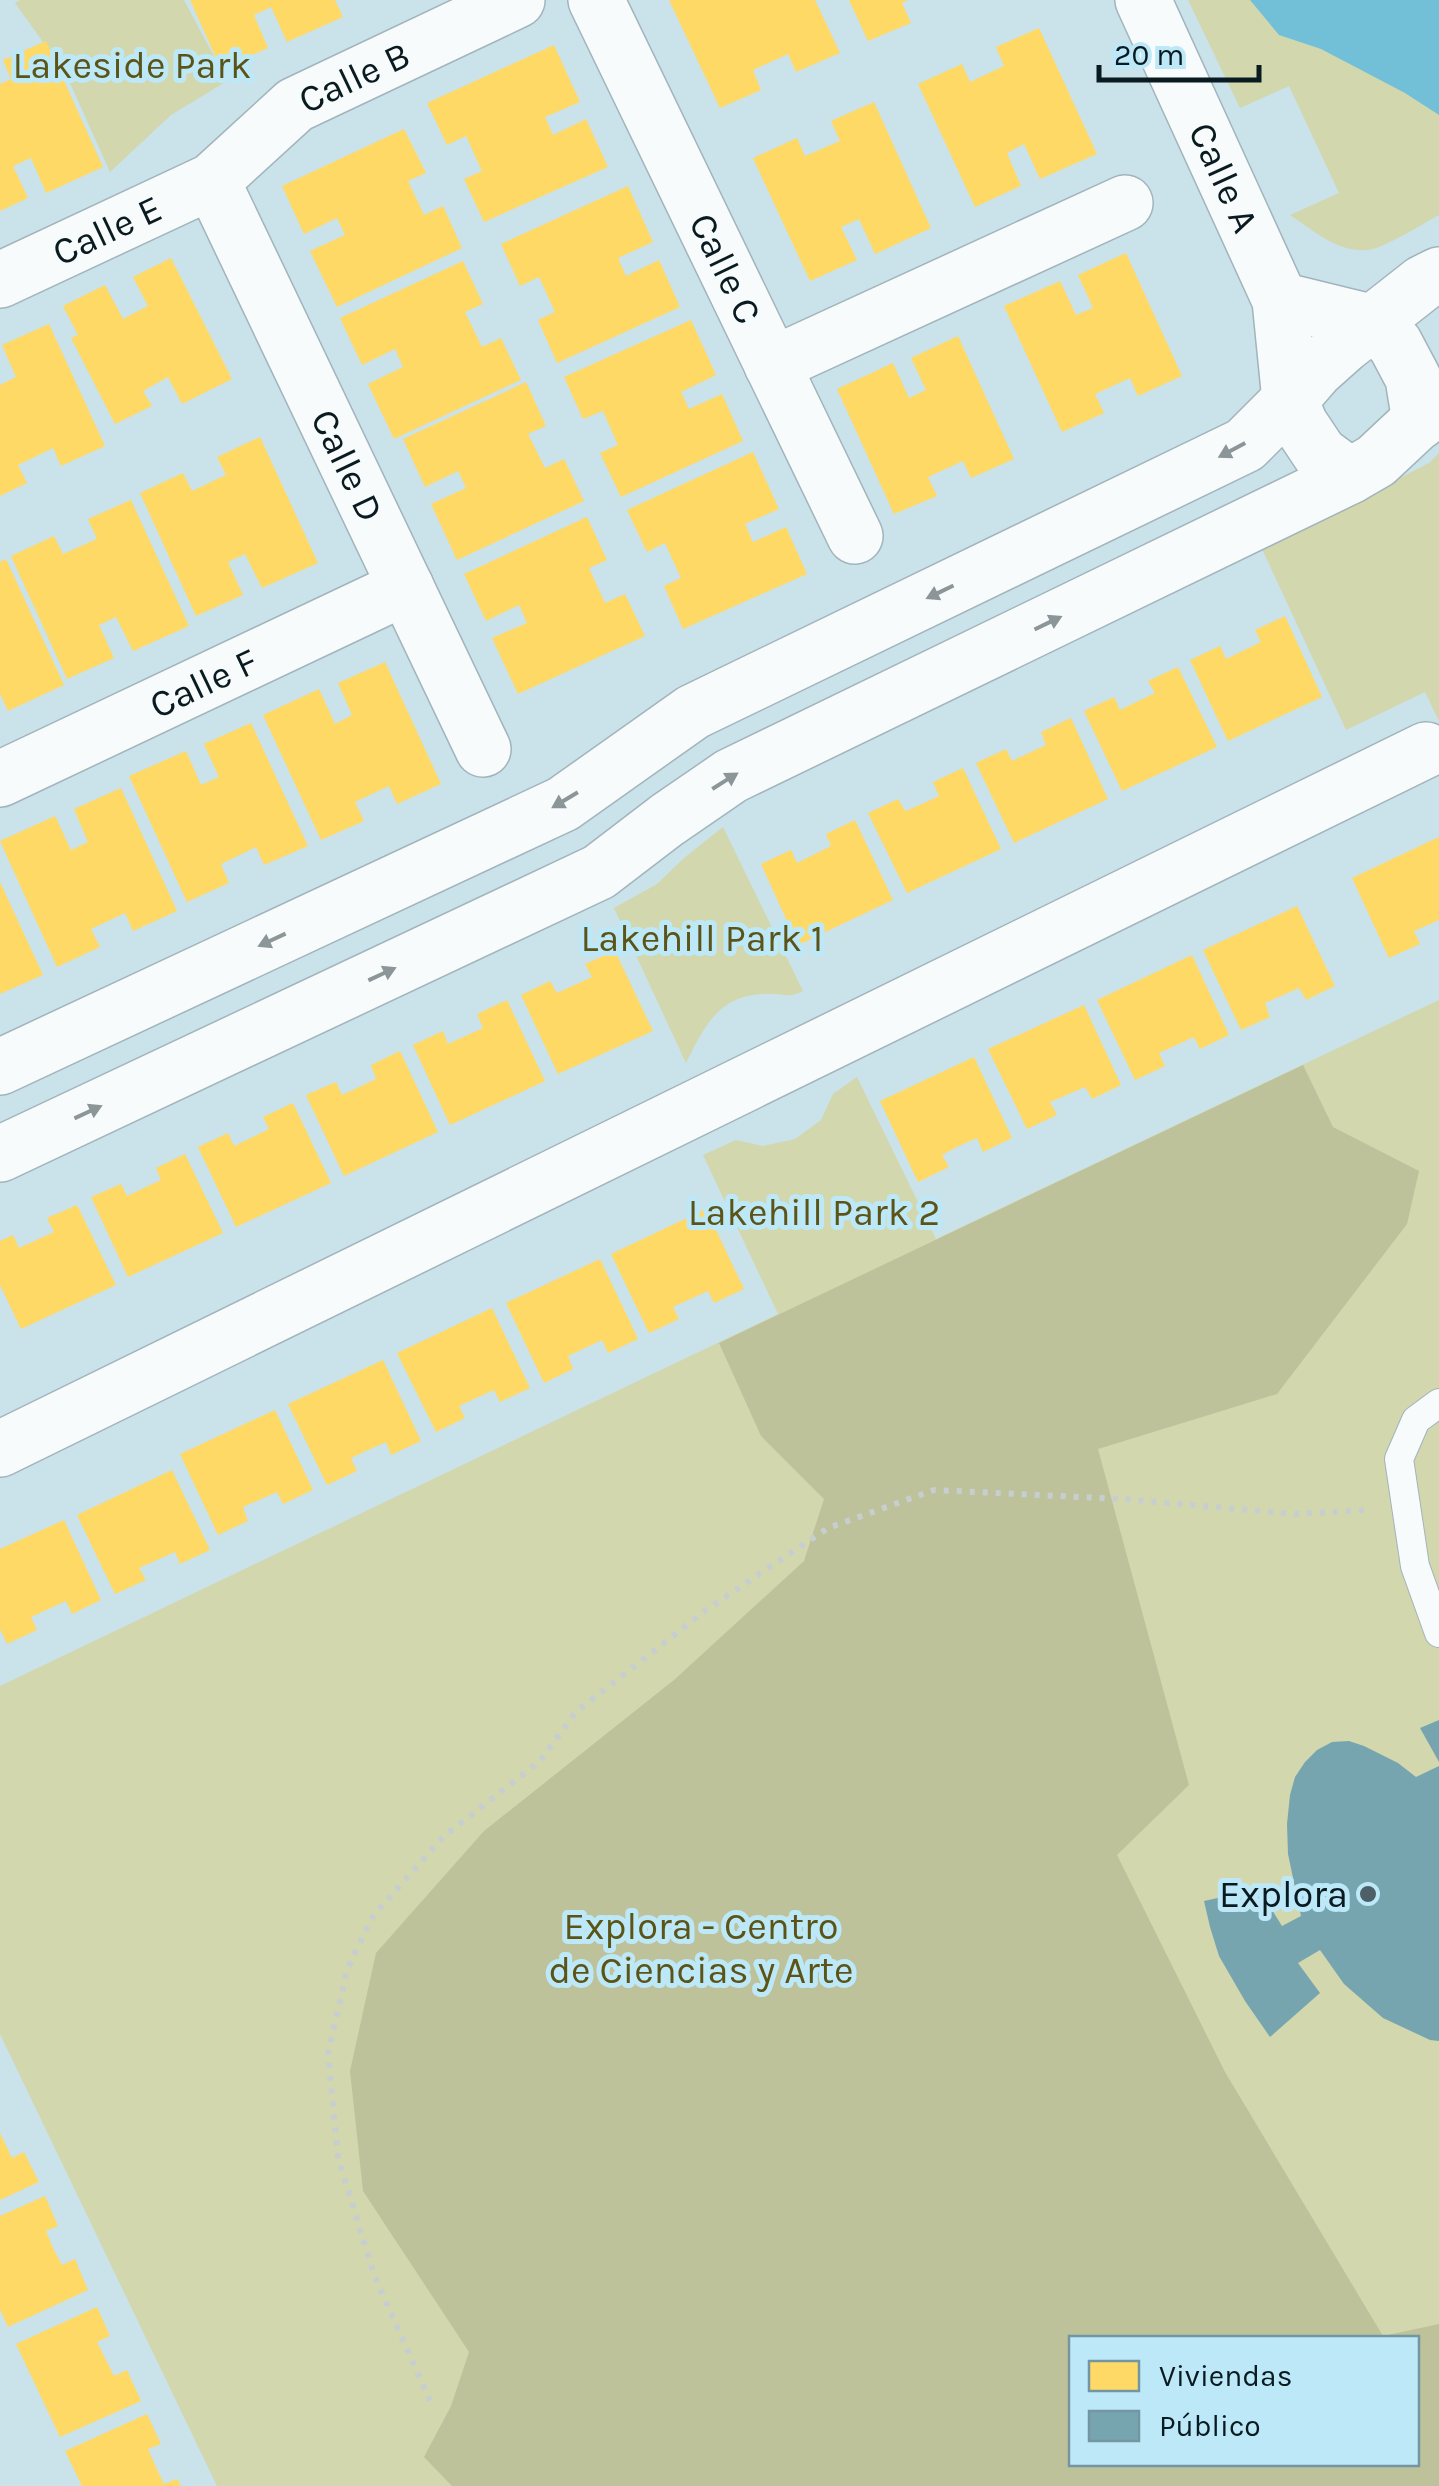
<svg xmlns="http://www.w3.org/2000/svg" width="1439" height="2486" font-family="Karla,sans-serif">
  <rect width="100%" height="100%" fill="#cae2ea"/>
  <!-- green -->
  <g fill="#d2d7ae" fill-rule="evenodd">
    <polygon points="20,0 184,0 227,81 171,115 110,172 66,74 15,3"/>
    <path d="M1188,0H1439V215C1424,223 1383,249 1368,250C1338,253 1314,231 1290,215L1339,193L1289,86L1240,108Z"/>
    <polygon points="1439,453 1439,721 1425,692 1346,730 1262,549 1429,463"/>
    <path d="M723,827L803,991C790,998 785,994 772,994C721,992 706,1023 686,1063L614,908L657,884L684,858Z"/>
    <path d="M1439,1000V2486H217L0,2034V1686L778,1314L703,1155L736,1140L763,1146L795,1139L821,1120L833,1094L857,1077L936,1239ZM1072,2338H1416V2464H1072Z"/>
  </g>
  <!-- forest -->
  <path fill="#bec29a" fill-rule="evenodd" d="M1303,1065L1333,1127L1419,1171L1407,1224L1277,1394L1098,1449L1189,1785L1117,1855L1225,2072L1383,2336L1439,2324V2486H452L424,2457L451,2406L469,2352L363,2191L350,2071L376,1953L484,1831L674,1680L804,1561L824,1499L761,1436L719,1343ZM1072,2338H1416V2464H1072Z"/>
  <!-- water -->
  <polygon fill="#72c0d8" points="1250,0 1439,0 1439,115 1405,93 1321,49 1279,35"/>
  <!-- homes -->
  <g fill="#ffd966">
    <polygon points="190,0 335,0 343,17 287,42 271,7 254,15 268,48 221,69"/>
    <polygon points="669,0 815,0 840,53 796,72 788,54 753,70 761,90 720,108"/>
    <polygon points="849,0 908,0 902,3 911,23 868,41"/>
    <polygon points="1039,28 1097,154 1040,179 1024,144 1007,153 1021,186 975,207 918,84 962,64 970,82 1004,66 996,47"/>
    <polygon points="46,41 103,167 46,193 31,158 13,166 28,198 0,211 0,84 11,79 3,60"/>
    <polygon points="554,45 580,102 545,117 553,135 586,119 608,167 484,222 464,179 482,171 466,136 447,145 427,103"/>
    <polygon points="874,102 931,228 875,254 859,219 841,227 857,260 810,281 753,158 797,138 805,156 840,141 831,121"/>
    <polygon points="404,129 426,173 408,181 424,215 443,206 462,248 337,307 310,251 345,235 337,218 304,234 282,186"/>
    <polygon points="628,186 653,242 618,258 626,276 659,260 680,307 557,363 538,320 555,312 539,277 520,286 501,244"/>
    <polygon points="1126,253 1182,376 1138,396 1130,378 1095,394 1104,413 1062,432 1004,306 1060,281 1076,315 1093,308 1078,275"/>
    <polygon points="171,258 232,379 182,404 168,377 143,391 152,406 115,424 71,338 78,335 63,306 105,285 123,319 148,306 133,277"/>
    <polygon points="463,261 483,304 465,312 482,347 501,338 521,380 394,439 368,384 403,367 395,349 362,365 340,318"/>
    <polygon points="691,320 716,375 681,392 689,409 722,394 743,441 621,497 600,453 618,445 603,411 583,419 564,377"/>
    <polygon points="49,324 105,446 61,466 53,448 18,465 27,483 0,496 0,385 16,377 2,345"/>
    <polygon points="958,336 1014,459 971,478 963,461 928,477 937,496 894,514 837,389 893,363 909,398 926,390 911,358"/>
    <polygon points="526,382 546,426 528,434 545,468 564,459 584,501 457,560 431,504 466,488 458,471 425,487 403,439"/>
    <polygon points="260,437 318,563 262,588 245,554 228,562 243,595 196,616 140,493 183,473 192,491 226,475 217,457"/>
    <polygon points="753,452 779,509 745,524 753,542 786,527 807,574 683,629 664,586 681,578 665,543 647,552 627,510"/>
    <polygon points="131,500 189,626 133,651 116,617 99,625 114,658 67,679 11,556 54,536 63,554 97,539 88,519"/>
    <polygon points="587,517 607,560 589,568 605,603 625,594 645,636 518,694 492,638 527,623 519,605 486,621 464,574"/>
    <polygon points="6,559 64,685 8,711 0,694 0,562"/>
    <polygon points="1285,616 1322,697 1228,741 1190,660 1220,646 1226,659 1261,642 1255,630"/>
    <polygon points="385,662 441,784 397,804 389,786 355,802 364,821 321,840 263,715 319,689 335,724 352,715 338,683"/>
    <polygon points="1178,667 1217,747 1122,791 1084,711 1114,697 1120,710 1155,693 1148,681"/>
    <polygon points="1071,718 1108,799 1014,843 976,763 1006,749 1012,761 1046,745 1041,732"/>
    <polygon points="251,723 308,846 264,865 256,847 221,864 229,883 187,902 129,776 186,751 201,785 219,777 204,744"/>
    <polygon points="963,768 1001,849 907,893 868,813 898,799 905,811 922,804 939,796 933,782"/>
    <polygon points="121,788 177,911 133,931 125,913 91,929 100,947 57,967 0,841 55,816 71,850 88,842 74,809"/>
    <polygon points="855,820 893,900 798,945 761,864 791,850 797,863 831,846 826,834"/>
    <polygon points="1439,837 1439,920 1414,931 1420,944 1389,958 1352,878"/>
    <polygon points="0,882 43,975 0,994"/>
    <polygon points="1297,906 1335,986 1306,1000 1299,988 1265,1003 1270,1017 1241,1030 1203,950"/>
    <polygon points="615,951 653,1031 558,1074 521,995 550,981 557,993 592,977 585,964"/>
    <polygon points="1192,955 1229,1035 1200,1049 1194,1037 1159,1053 1165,1066 1135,1080 1097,1000"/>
    <polygon points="507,1000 545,1081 450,1125 413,1045 443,1031 448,1044 483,1028 477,1014"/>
    <polygon points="1084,1005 1121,1085 1092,1099 1085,1087 1050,1102 1057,1115 1027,1129 988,1049"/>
    <polygon points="400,1051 438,1132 344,1176 306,1095 336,1082 342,1095 376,1079 371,1065"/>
    <polygon points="974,1057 1012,1138 983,1152 977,1138 959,1146 942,1155 949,1167 918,1182 880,1101"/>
    <polygon points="293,1103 331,1183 236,1227 198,1147 228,1133 234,1146 251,1138 269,1129 263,1117"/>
    <polygon points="185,1154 223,1233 128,1277 91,1197 121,1184 127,1196 161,1180 156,1168"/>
    <polygon points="77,1205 116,1285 21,1329 0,1285 0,1241 13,1235 19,1248 54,1232 47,1218"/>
    <polygon points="706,1209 744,1289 714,1303 708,1291 673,1307 679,1319 649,1333 611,1254"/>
    <polygon points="600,1259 638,1339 608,1353 602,1340 568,1356 573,1369 544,1383 506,1303"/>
    <polygon points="492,1308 530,1388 500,1402 494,1390 476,1398 459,1406 465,1418 436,1432 397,1353"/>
    <polygon points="383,1360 421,1441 391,1455 386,1442 368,1450 351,1458 357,1471 327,1485 288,1404"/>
    <polygon points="275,1410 313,1490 283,1504 277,1492 243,1507 248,1521 218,1535 180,1454"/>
    <polygon points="172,1470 210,1550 180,1564 175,1552 139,1568 146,1580 115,1594 77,1515"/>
    <polygon points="64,1520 101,1600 72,1614 66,1601 31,1617 37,1630 7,1644 0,1629 0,1549"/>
    <polygon points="0,2133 12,2158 24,2152 39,2182 0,2200"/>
    <polygon points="45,2196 58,2226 46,2231 53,2248 62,2265 75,2259 88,2290 8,2327 0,2310 0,2216"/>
    <polygon points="97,2307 110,2336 97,2342 114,2376 127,2370 141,2401 60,2437 16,2344"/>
    <polygon points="147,2414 161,2444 148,2449 156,2467 164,2484 177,2479 181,2486 82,2486 65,2451"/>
  </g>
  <!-- public -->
  <g fill="#76a5af">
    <polygon points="1439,1720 1439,1762 1420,1728"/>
    <polygon points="1349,1741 1364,1746 1398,1763 1416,1777 1439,1766 1439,2041 1430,2040 1383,2018 1344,1984 1320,1950 1298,1963 1320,1993 1270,2037 1245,2001 1219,1956 1210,1927 1204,1901 1267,1887 1272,1910 1282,1926 1301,1916 1288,1854 1287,1824 1290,1795 1295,1777 1305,1762 1317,1750 1332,1742"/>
  </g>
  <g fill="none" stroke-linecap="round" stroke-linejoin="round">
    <defs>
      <polyline id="service" points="1439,1403 1416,1420 1399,1459 1415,1566 1439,1633"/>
      <g id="minor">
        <path id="s1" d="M596,0L855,536"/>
        <path id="s2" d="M1143,0L1280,300L1290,400L1300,424L1320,454L1350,476"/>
        <path id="s3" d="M212,181L483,749"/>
        <path id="s4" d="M0,280L212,181L295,105L517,0"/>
        <polyline points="1280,300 1374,323 1395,344 1413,378 1420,421"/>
        <polyline points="772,365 1125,203"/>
        <path id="s5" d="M0,779L406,587"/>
        <polyline points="0,1067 563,804 693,712 1245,445 1290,400 1316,370 1344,345 1423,283 1439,275"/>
        <polyline points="0,1154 599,872 667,820 731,776 1350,476 1376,461 1439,402"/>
        <polyline points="0,1449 1426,750"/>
      </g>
    </defs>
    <!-- service casing -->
    <use href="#service" stroke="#a2b4bb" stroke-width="30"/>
    <!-- minor casing -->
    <use href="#minor" stroke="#a2b4bb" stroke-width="58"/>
    <!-- path -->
    <polyline stroke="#c7ced0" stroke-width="6" stroke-dasharray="5 8" stroke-linecap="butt" points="430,2401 374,2275 338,2157 328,2054 347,1970 373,1916 443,1837 539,1762 576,1712 706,1610 828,1528 934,1490 1122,1499 1296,1514 1366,1510"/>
    <!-- service -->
    <use href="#service" stroke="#f7fbfc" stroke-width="28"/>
    <!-- minor -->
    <use href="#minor" stroke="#f7fbfc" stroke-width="55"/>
  </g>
  <!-- one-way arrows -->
  <defs><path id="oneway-solid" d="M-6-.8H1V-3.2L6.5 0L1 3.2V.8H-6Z" transform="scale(2.5)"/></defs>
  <g fill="#8c9699">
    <use href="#oneway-solid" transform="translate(1232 450) rotate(152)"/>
    <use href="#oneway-solid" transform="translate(940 592) rotate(154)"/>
    <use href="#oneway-solid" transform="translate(1048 623) rotate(-26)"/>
    <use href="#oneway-solid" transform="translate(725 781) rotate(-32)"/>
    <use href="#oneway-solid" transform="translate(565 800) rotate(149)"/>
    <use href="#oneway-solid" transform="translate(272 940) rotate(155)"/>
    <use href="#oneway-solid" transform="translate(382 974) rotate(-25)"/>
    <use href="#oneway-solid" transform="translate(88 1112) rotate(-25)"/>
  </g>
  <!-- markers -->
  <circle fill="#4d6067" stroke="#bce8f8" stroke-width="4" cx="1368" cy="1894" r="10"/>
  <g text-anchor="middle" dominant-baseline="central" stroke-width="10" stroke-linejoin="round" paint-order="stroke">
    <!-- park labels -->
    <g font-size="38" fill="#5c5417" stroke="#bce8f8">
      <text x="132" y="65">Lakeside Park</text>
      <text x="702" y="938">Lakehill Park 1</text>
      <text x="814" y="1212">Lakehill Park 2</text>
      <text x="701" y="1926">Explora - Centro<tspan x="701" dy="44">de Ciencias y Arte</tspan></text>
    </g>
    <!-- street labels -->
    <g font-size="38" fill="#091a20" stroke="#bce8f8">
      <text stroke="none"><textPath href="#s4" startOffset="412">Calle B</textPath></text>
      <text stroke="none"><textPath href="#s2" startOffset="195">Calle A</textPath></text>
      <text stroke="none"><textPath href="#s4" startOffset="118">Calle E</textPath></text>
      <text stroke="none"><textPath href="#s1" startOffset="298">Calle C</textPath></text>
      <text stroke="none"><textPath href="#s3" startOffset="315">Calle D</textPath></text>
      <text stroke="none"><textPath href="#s5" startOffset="225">Calle F</textPath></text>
    </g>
    <!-- poi labels -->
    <g font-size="38" fill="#091a20" stroke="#bce8f8" text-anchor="end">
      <text x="1348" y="1894">Explora</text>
    </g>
  </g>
  <!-- legend -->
  <rect x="1069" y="2336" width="350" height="130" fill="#bce8f8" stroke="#7496a2" stroke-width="2.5"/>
  <rect x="1089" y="2361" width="50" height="30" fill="#ffd966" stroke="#7496a2" stroke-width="2.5"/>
  <text x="1159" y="2386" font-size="30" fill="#091a20">Viviendas</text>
  <rect x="1089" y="2411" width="50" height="30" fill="#76a5af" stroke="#7496a2" stroke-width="2.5"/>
  <text x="1159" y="2436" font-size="30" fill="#091a20">Público</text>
  <!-- scale -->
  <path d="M1099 65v15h160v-15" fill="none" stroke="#091a20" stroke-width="5"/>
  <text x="1114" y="65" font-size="30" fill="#091a20" stroke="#bce8f8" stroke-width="8" paint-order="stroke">20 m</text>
</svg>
